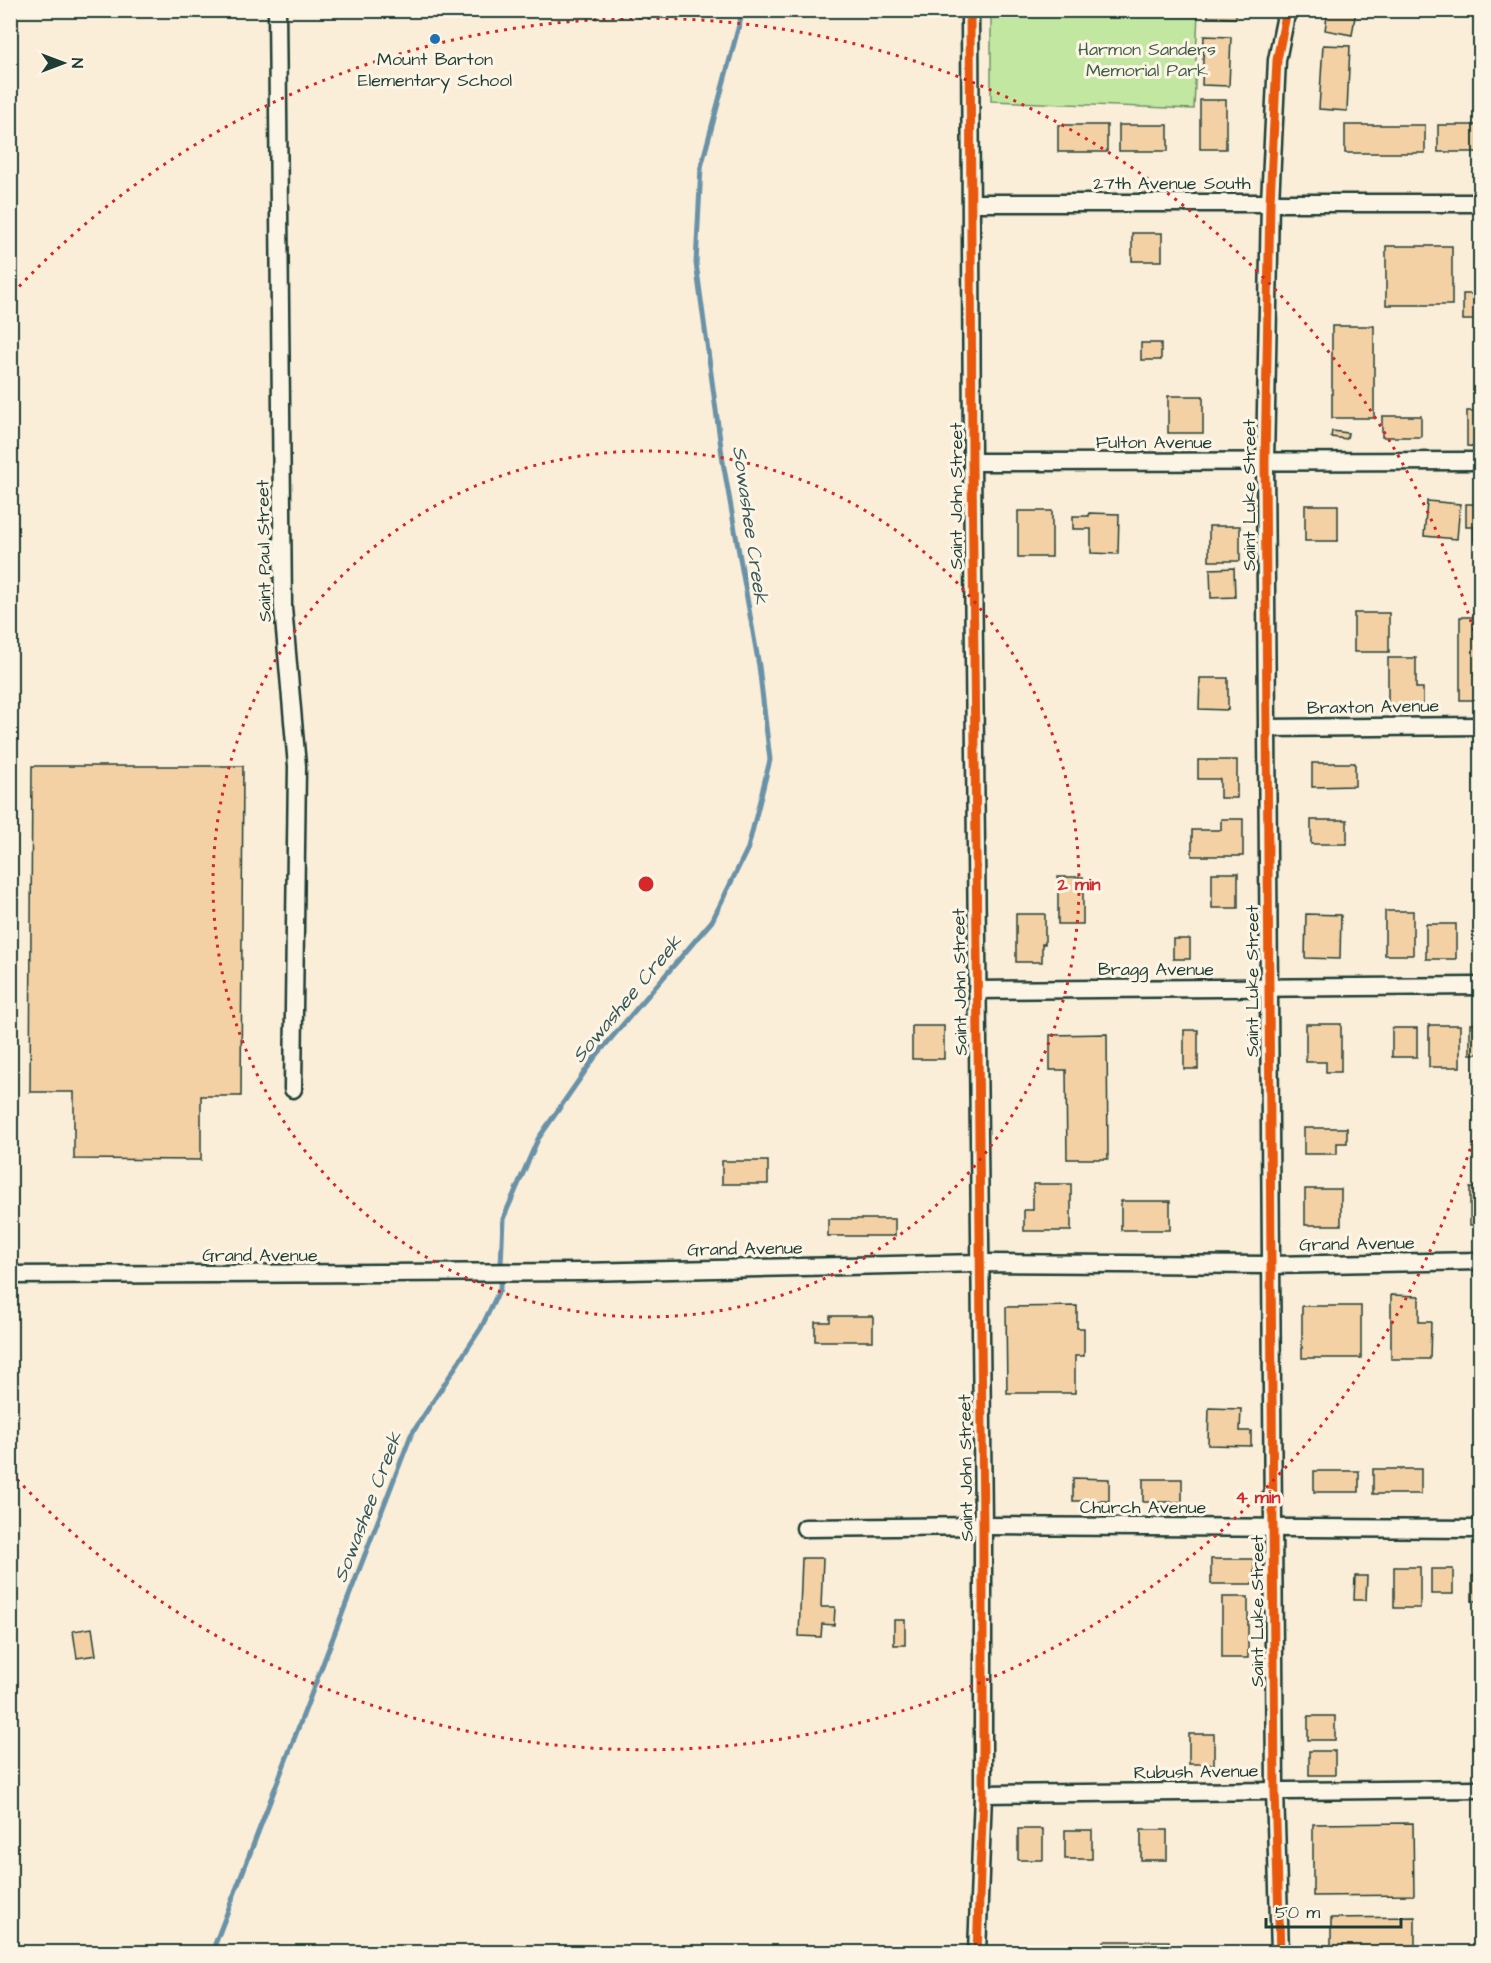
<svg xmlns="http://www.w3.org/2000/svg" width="1491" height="1963" font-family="'Architects Daughter',sans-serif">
  <rect width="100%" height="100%" fill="#faeed8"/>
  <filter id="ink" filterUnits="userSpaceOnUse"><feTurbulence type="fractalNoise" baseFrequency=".0167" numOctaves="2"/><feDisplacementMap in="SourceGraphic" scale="12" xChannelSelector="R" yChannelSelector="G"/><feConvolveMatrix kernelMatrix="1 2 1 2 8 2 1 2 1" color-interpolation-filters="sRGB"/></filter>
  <g filter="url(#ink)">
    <!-- green -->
    <polygon fill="#c2e7a1" stroke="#70926a" stroke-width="1.5" points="991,11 1198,11 1194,109 991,101"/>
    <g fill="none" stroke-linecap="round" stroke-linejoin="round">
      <!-- stream -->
      <polyline stroke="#6992a8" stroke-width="5" points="212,1952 411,1435 481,1328 500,1289 503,1219 538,1139 595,1057 712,921 748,848 770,760 759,666 723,462 696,263 701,167 743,10"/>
    </g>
    <!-- building -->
    <g fill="#f3d1a4" stroke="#1f3d34" stroke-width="1.5">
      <polygon points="1208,10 1236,10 1236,18 1208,17"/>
      <polygon points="1328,10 1356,10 1352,35 1325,30"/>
      <polygon points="1204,36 1231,37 1229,86 1202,85"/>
      <polygon points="1323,45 1350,46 1347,111 1319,109"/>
      <rect x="1200" y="100" width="26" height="49"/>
      <rect x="1058" y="125" width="49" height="27"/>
      <rect x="1119" y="125" width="49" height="26"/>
      <rect x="1345" y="125" width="80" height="28"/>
      <rect x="1438" y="125" width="42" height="27"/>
      <rect x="1132" y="233" width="30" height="28"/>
      <rect x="1386" y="246" width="66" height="59"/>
      <rect x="1463" y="294" width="17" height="26"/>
      <rect x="1332" y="326" width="42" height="92"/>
      <rect x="1141" y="343" width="20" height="17"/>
      <rect x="1168" y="396" width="35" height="37"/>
      <polygon points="1467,411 1480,411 1480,447 1467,446"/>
      <rect x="1382" y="416" width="39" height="21"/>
      <polygon points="1332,431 1348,433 1347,439 1331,437"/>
      <polygon points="1427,501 1460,504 1457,539 1424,536"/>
      <polygon points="1466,504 1480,504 1480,541 1474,541 1474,527 1466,527"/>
      <rect x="1305" y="505" width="33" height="36"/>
      <rect x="1018" y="511" width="34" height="46"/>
      <polygon points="1089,513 1119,514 1118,554 1091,553 1091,529 1073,529 1073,516 1089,516"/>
      <rect x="1209" y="526" width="31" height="35"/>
      <polygon points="1234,568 1235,597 1211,598 1210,569"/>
      <rect x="1354" y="613" width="35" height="39"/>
      <rect x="1460" y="617" width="20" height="83"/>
      <polygon points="1388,658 1416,658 1416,688 1423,688 1423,705 1388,705"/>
      <polygon points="1200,678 1228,678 1228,710 1199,709"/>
      <polygon points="1198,760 1237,760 1237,798 1220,798 1220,779 1198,779"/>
      <polygon points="1312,763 1355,763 1355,786 1312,787"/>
      <polygon points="32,766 243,766 241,1096 201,1096 201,1160 74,1159 74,1092 30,1092"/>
      <polygon points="1221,819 1243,819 1243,856 1192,856 1192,830 1221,830"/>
      <rect x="1311" y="820" width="36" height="24"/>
      <rect x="1212" y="873" width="26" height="35"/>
      <rect x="1058" y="877" width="25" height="47"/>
      <rect x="1385" y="911" width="28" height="44"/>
      <polygon points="1016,914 1045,914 1045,944 1042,944 1042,962 1016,962"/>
      <polygon points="1306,914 1341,915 1340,959 1305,958"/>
      <rect x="1426" y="924" width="30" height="35"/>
      <rect x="1173" y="939" width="17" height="20"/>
      <polygon points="1306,1024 1341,1024 1341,1072 1326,1072 1326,1062 1306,1062"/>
      <rect x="1470" y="1024" width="10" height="30"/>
      <rect x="1429" y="1025" width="31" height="42"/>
      <rect x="912" y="1026" width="32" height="33"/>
      <rect x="1392" y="1028" width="25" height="29"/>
      <rect x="1184" y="1030" width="14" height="39"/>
      <polygon points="1107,1034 1108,1159 1067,1159 1066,1070 1050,1070 1050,1035"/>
      <polygon points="1304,1128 1347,1128 1347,1143 1337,1143 1337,1154 1304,1154"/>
      <rect x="722" y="1161" width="46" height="23"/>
      <polygon points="1033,1184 1071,1184 1071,1231 1024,1231 1024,1210 1033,1210"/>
      <rect x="1470" y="1188" width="10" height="37"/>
      <rect x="1305" y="1189" width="36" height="36"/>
      <rect x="1121" y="1201" width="49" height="29"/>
      <rect x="828" y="1219" width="67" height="17"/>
      <polygon points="1391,1295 1419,1296 1419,1322 1431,1322 1430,1359 1391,1359"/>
      <polygon points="1077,1306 1077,1328 1084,1328 1084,1356 1075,1356 1075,1393 1007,1393 1006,1307"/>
      <rect x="1302" y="1306" width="59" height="52"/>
      <polygon points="830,1316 873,1316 873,1341 815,1341 815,1322 830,1322"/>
      <polygon points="1209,1408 1241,1409 1240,1431 1251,1431 1251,1446 1208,1445"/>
      <rect x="1373" y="1469" width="48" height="25"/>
      <rect x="1314" y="1471" width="45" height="21"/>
      <polygon points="1073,1478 1109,1479 1109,1501 1073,1501"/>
      <rect x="1143" y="1479" width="39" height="23"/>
      <polygon points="802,1558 823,1558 821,1607 835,1607 834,1625 822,1624 821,1637 799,1636"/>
      <rect x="1211" y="1559" width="43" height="25"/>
      <rect x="1394" y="1567" width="26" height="41"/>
      <rect x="1431" y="1569" width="22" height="25"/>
      <polygon points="1355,1576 1367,1576 1366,1600 1354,1600"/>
      <rect x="1472" y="1576" width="8" height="25"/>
      <rect x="1222" y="1597" width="26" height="61"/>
      <rect x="894" y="1620" width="11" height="25"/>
      <polygon points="92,1628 96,1655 77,1658 73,1631"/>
      <rect x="1308" y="1716" width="27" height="24"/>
      <rect x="1189" y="1734" width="25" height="30"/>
      <rect x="1309" y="1751" width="26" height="24"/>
      <polygon points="1413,1823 1414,1895 1313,1896 1313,1824"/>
      <rect x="1018" y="1829" width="25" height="31"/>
      <rect x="1065" y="1830" width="27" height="29"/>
      <rect x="1141" y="1830" width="26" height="30"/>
      <polygon points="1415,1917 1415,1952 1331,1952 1331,1918"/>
      <rect x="1104" y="1941" width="65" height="11"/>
    </g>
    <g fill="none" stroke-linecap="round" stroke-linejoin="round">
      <defs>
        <g id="street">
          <polyline points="277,10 283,608 297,766 293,1089"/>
          <polyline points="970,10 972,462 983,1526 983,1794 977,1952"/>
          <polyline points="972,203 1480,203"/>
          <polyline points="972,462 1480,461"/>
          <polyline points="1267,728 1480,726"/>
          <polyline points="977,990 1480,986"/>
          <polyline points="10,1275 582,1272 981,1263 1271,1265 1480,1261"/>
          <polyline points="805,1528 983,1526 1480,1529"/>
          <polyline points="983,1794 1480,1789"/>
          <polyline points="1280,1952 1275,1791 1265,462 1270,202 1277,60 1287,10"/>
        </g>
      </defs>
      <!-- street casing -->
      <use href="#street" stroke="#1f3d34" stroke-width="21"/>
      <!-- street -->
      <use href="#street" stroke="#fcf5e5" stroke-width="16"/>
      <defs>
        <g id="cycleway">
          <polyline points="970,10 972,462 983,1526 983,1794 977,1952"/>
          <polyline points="1280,1952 1275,1791 1265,462 1270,202 1277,60 1287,10"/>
        </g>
      </defs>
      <!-- cycleway casing -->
      <use href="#cycleway" stroke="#fcf5e5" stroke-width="13"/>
      <!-- cycleway -->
      <use href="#cycleway" stroke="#e8590c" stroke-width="9"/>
    </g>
  </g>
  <!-- distance rings -->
  <g fill="none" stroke="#d62828" stroke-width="3" stroke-dasharray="3 6">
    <circle cx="646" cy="884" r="433"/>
    <path d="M1478 1123A866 866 0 0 1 13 1475M13 293A866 866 0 0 1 1478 645"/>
  </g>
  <!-- markers -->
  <circle fill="#1f6fb2" stroke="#fcf5e5" stroke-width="2" cx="435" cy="39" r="6"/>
  <g text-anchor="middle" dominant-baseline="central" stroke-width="6" stroke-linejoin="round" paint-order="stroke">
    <!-- park labels -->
    <g font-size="18" fill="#405f4a" stroke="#fcf5e5">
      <text x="1147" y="49">Harmon Sanders<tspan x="1147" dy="21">Memorial Park</tspan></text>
    </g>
    <!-- poi labels -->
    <g font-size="18" fill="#1f3d34" stroke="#fcf5e5">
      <text x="435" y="59">Mount Barton<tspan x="435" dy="21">Elementary School</tspan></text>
    </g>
    <!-- street labels -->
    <g font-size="18" fill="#1f3d34" stroke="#fcf5e5">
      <text x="1172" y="183">27th Avenue South</text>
      <text x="1154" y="442">Fulton Avenue</text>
      <text transform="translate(1249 495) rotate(-90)">Saint Luke Street</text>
      <text transform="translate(956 496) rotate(-90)">Saint John Street</text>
      <text transform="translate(264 551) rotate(-91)">Saint Paul Street</text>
      <text transform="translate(1373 707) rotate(-1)">Braxton Avenue</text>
      <text x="1156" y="969">Bragg Avenue</text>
      <text transform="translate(1252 981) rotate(-90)">Saint Luke Street</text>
      <text transform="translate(960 982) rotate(-91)">Saint John Street</text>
      <text transform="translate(1357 1244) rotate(-1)">Grand Avenue</text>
      <text transform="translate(745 1249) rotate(-1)">Grand Avenue</text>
      <text x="260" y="1255">Grand Avenue</text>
      <text transform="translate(966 1468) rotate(-91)">Saint John Street</text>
      <text x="1143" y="1507">Church Avenue</text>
      <text transform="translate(1257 1611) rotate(-90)">Saint Luke Street</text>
      <text transform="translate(1196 1772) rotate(-1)">Rubush Avenue</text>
    </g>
    <!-- water labels -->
    <g font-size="20" font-style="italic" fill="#38595b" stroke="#fcf5e5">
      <text transform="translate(750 525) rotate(82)">Sowashee Creek</text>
      <text transform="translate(627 999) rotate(-50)">Sowashee Creek</text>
      <text transform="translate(368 1507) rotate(-69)">Sowashee Creek</text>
    </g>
  </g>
  <circle cx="646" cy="884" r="9" fill="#d62828" stroke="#fcf5e5" stroke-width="3"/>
  <g font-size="18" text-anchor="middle" font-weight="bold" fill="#d62828" stroke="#fcf5e5" stroke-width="6" stroke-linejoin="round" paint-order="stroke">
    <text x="1079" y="890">2 min</text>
    <text x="1258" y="1503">4 min</text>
  </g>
  <!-- margin -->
  <rect width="1491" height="1963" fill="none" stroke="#fcf5e5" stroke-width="36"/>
  <rect x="18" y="18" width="1455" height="1927" fill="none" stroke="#1f3d34" stroke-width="2" filter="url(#ink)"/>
  <!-- north arrow -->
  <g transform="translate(63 63) rotate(90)" stroke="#fcf5e5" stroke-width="4.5" paint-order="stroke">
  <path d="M0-4.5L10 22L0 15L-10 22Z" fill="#1f3d34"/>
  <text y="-9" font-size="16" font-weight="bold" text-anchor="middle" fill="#1f3d34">N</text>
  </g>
  <!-- scale -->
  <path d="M1266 1918v9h135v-9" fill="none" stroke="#1f3d34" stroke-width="3"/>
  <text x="1275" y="1918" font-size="18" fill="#1f3d34" stroke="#fcf5e5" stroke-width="4.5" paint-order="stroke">50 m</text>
</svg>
